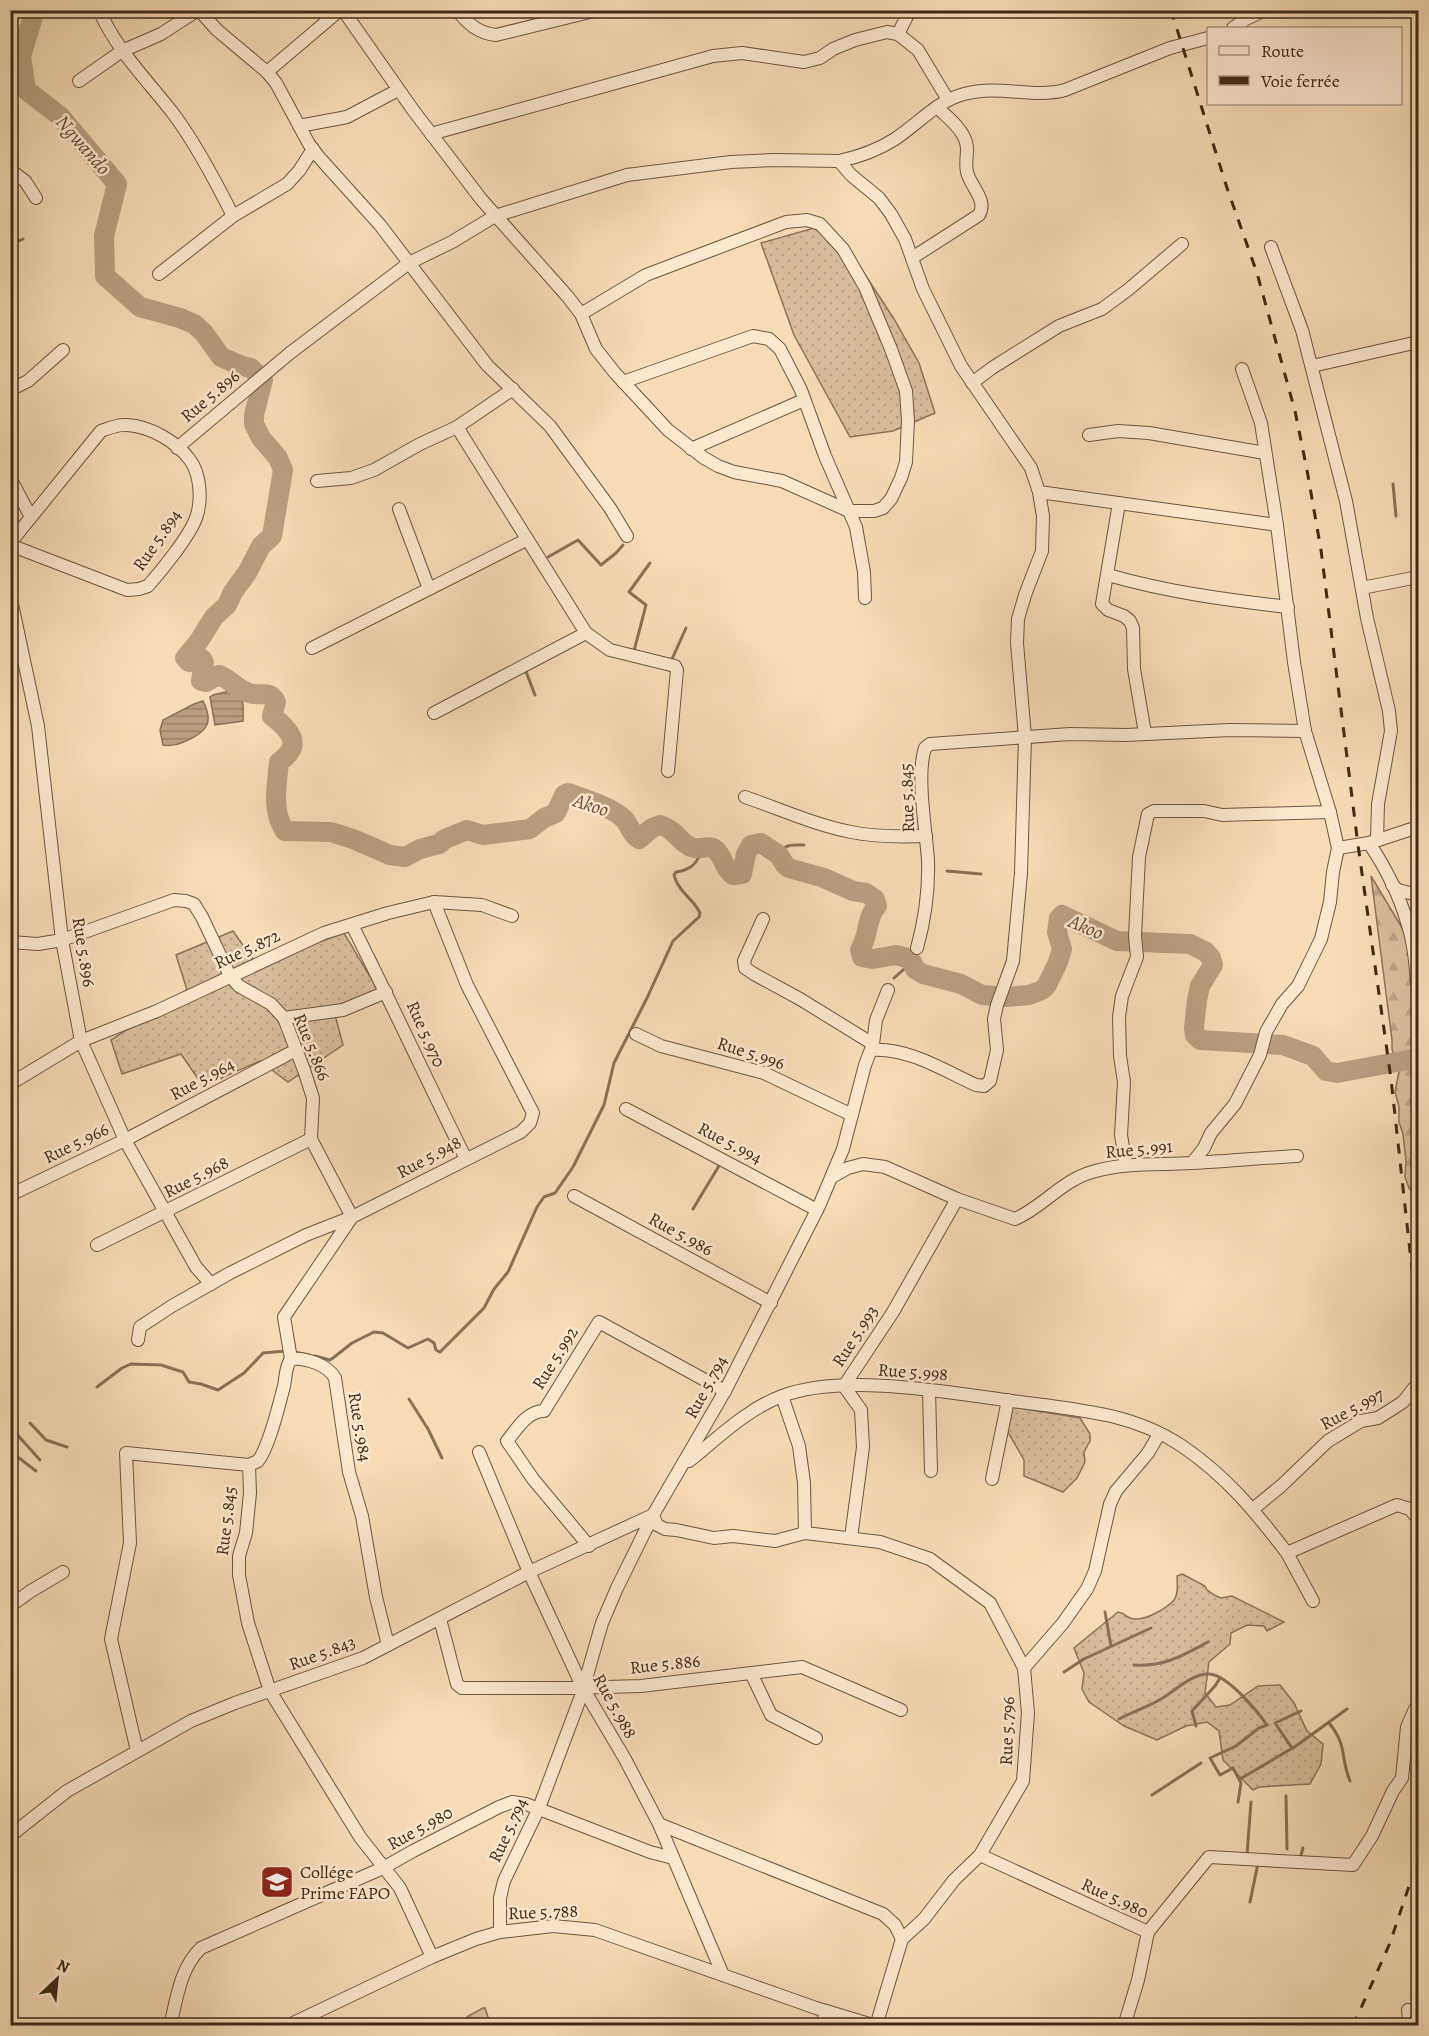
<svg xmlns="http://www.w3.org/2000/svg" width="1429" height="2036" font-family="Alegreya,serif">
  <defs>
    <pattern id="grass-dots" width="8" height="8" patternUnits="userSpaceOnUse" patternTransform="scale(1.5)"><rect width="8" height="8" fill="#d8be9a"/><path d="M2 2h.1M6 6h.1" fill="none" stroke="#baa384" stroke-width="1.8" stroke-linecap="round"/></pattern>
    <pattern id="forest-firs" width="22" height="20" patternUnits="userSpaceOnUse" patternTransform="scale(1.5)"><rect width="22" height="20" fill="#d8be9a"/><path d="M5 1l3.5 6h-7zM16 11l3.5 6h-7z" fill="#baa384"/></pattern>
    <pattern id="water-rules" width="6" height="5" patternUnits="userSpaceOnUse" patternTransform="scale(1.5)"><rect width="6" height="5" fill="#b8a07f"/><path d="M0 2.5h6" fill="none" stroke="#978367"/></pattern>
  </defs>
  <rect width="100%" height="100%" fill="#f7dcb5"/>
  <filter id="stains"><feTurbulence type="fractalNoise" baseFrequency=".00333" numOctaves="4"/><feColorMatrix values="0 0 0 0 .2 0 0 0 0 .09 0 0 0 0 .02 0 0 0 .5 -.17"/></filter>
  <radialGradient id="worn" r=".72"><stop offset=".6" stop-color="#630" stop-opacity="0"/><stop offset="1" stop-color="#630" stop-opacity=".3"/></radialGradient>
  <!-- grass -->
  <g fill="url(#grass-dots)" stroke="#8c7458" stroke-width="1.5">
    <polygon points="814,228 855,259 894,319 919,363 935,413 893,431 850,437 794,335 761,243"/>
    <polygon points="233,931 257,965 344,933 378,990 333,1007 343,1045 288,1082 260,1061 203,1086 181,1054 122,1074 111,1040 187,990 176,955"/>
    <polygon points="1013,1407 1080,1418 1090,1434 1090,1441 1084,1452 1085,1462 1077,1478 1063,1492 1024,1476 1024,1460 1008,1432 1008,1412"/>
    <path d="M1182,1574L1205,1586L1207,1590L1216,1596L1221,1598L1232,1596L1284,1622L1267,1631L1264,1626L1247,1625L1231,1633L1230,1644L1209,1662L1205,1693L1216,1707L1230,1705L1258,1686L1280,1685L1294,1703L1307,1731L1323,1744L1321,1764L1310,1784L1259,1787L1253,1790L1223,1760L1219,1731L1207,1722L1186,1726L1157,1740L1124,1726L1089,1702L1082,1689L1084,1673L1074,1648L1118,1612C1125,1613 1125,1616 1130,1618C1142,1623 1166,1609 1174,1600C1179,1593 1177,1584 1177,1576Z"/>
  </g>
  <!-- forest -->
  <g fill="url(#forest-firs)" stroke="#8c7458" stroke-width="1.5">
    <polygon points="1371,876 1410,941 1418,963 1418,1256 1415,1245 1417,1219 1415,1196 1409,1188 1405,1177 1406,1161 1403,1134 1399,1122 1399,1107 1395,1092 1399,1072 1392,1049 1392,1040"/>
    <polygon points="483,2008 485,2008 490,2023 508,2023 512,2025 459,2025 468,2016"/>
  </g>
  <!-- water -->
  <g fill="url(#water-rules)" stroke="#887155" stroke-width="1.5">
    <path d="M237,689C245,697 243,711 243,721L215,725L210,697L213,695Z"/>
    <path d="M203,701C206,707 209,714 208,721C206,735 176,748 163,745L160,730L163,720L194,704Z"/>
  </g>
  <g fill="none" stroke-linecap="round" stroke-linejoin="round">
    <!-- stream -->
    <g stroke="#887155" stroke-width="3">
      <polyline points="10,245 23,239"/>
      <polyline points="1393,484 1396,516"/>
      <polyline points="548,557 578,540 601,565 616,553 623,545"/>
      <polyline points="634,651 646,605 629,592 650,563"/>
      <polyline points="672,659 686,628"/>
      <polyline points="525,669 535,695"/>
      <path d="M779,855C786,843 791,845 804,845"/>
      <polyline points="947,871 981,874"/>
      <polyline points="894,978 912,962"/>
      <polyline points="693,1209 720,1164"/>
      <polyline points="294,1352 309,1355"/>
      <path d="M315,1356L330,1360L333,1358L352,1343L374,1332L383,1333L408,1348L428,1339L434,1343L436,1350L440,1352L484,1308L494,1289L508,1272L537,1207L544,1197L555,1193L573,1167L604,1105L614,1063L647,998L673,941L699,917L700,913C693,898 678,892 674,875L676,872C691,870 699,863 701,848"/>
      <polyline points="97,1387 122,1368 131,1364 161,1365 183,1372 189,1382 201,1384 218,1390 244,1373 263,1353 285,1351"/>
      <polyline points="409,1399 428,1429 442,1458"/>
      <polyline points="30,1423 46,1440 67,1447"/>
      <polyline points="13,1430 40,1460"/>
      <polyline points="10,1451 36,1471"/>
      <polyline points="10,1476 13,1479"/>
      <polyline points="1105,1612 1111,1646"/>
      <path d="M1134,1665C1164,1667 1182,1656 1208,1642"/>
      <polyline points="1064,1672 1084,1659 1151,1628"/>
      <path d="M1119,1719C1132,1712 1148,1707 1161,1699C1175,1691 1192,1673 1209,1674C1228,1675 1257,1711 1267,1725L1259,1728L1236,1746L1210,1758L1220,1775L1233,1768L1241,1783L1238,1802"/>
      <path d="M1329,1723C1348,1746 1340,1757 1350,1781"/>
      <polyline points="1196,1726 1192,1711 1215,1686 1220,1678"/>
      <polyline points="1292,1748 1275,1723 1301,1711"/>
      <polyline points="1240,1779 1296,1746 1347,1709"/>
      <polyline points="1152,1795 1201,1763"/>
      <polyline points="1286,1796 1287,1849"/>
      <polyline points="1247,1854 1251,1802"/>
      <polyline points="1300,1859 1303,1848"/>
      <polyline points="1250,1902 1258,1863"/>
    </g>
    <!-- river -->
    <path stroke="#b8a07f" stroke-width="20" d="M35,10L21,56L26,90L60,116L117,184L104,236L105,276L140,307L180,318L194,324L204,333L221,357L242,366L251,368L263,380L254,415V424L261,438L278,458L283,470L272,536L261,546L247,573L233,592L227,605L214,617L199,641L185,658L189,662L195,659H202L204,663L201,681L206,682L219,675C230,679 238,690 249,693C261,697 269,689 276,702L272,716C290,730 304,745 279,762C277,784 271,811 285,831L331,832L353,839L390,855L405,857L420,849L439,844L445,839L467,830L483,835L530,829L544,818L556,813L564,795L568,793C585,799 613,807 625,820C630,827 632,835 639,839L652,828L660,825C677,830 677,841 691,847C700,851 710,843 717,851C725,860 723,868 733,875L742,874L746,854L751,845L761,843L779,855L785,865L789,868L824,878L853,891L866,893L875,899L877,906C866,917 869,936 860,950L862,957L873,959L896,955L907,958L912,962L915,969L923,974L961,984L982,995L1006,997L1029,995L1042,990L1047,985L1058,962L1062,949L1057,932L1059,918L1062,915L1117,941L1190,944L1206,952L1211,958L1213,965L1200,986L1197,1000L1194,1028L1195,1035L1200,1040L1283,1045L1313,1056L1326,1071L1337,1073L1418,1058"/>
    <defs>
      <g id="minor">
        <path d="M99,10C116,49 146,79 172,112C195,142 216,182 233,216"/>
        <polyline points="199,10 217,30 267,72 276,83 309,144 318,156 380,225 487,365 550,426 610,508 627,536"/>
        <polyline points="343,10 413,110 481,199 568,297 581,314 596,349 615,373 668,430 704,458 718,466 734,472 782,481 849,511 874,511 883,508 891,499 901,478 906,462 908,421 906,391 891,349 865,287 843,249 820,224 807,220 786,222 696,256 646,275 581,314"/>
        <path d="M457,10C468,24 478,33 496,35L598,10"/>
        <polyline points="1233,28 1246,19 1265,10"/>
        <polyline points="898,34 910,10"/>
        <polyline points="267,72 340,10"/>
        <polyline points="79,81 122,51 161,34 198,10"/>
        <polyline points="299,126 347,117 398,90"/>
        <polyline points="431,134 713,56 742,53 804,62 820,58 833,49 855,40 887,32 898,34 918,50 948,100"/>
        <path d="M839,161C858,157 878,150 895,139C918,124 937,101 964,94C1000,84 1032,99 1065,90L1170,48L1208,38"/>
        <polyline points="10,170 25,181 36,198"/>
        <polyline points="1271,247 1302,330 1346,501 1367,618 1389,711 1391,731 1378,804 1377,840"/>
        <path d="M912,258L979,215C988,200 970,186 967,172C964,158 971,149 963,135C957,124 946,116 937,107"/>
        <polyline points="159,274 233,216 287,184 299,171 313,149"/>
        <polyline points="1312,366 1418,342"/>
        <polyline points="623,382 753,336 769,339 780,349 801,390 825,456 856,527 864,572 865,598"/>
        <polyline points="972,383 992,368 1059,326 1102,309 1129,289 1182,244"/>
        <polyline points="10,390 28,381 63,350"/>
        <polyline points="1089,435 1118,431 1149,433 1265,453"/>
        <polyline points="177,448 290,353 409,263 452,242 495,216 627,175 731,162 774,160 839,161 851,175 879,198 891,214 905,239 923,289 961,366 1020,452 1031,468 1039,492 1277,525"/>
        <polyline points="691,449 804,400"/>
        <polyline points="10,478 31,517"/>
        <polyline points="317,481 351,478 374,470 420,444 457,427"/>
        <polyline points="1119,503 1102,604 1108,610 1124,616 1130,621 1133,628 1134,669 1145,733"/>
        <polyline points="399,509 429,589"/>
        <path d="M10,543L101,431C109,428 118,424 127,425C150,426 177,442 190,460C201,475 202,502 196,518C189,537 162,570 148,586L139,589L127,590L10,545"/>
        <path d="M1108,575C1167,592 1227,600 1288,607"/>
        <polyline points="1362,588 1418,577"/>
        <polyline points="10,595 38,726 62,940 81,1041 125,1140 196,1267 211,1284"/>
        <polyline points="586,633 610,650 675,666 677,670 668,771"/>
        <polyline points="312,648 526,540"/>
        <polyline points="434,713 586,633 457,427 513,389"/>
        <path d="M745,797C780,809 815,825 851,832C876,837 901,837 926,836"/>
        <path d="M1369,843C1385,867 1399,894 1407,922C1415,945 1416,972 1418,996"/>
        <polyline points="1338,848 1369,843 1418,827"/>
        <polyline points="1392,885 1398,890 1418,895"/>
        <path d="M352,925C391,1002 427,1081 466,1159"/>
        <polyline points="10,942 38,944 62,940 174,900 186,901 194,904 202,917 230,976 239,986 271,1004 284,1018 304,1070 313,1098 311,1139 352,1217 284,1317 291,1359"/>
        <path d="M917,948C925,919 929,890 928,860C926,830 916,775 925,748L930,744L1070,734L1126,735L1230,730L1305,731"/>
        <polyline points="284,1018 343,1010 386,992"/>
        <polyline points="636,1034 661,1046 764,1073 852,1115"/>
        <polyline points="873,1044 876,1020 888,990"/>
        <path d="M871,1050C907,1047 943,1070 976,1085L984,1086L990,1081L997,1050L994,1019L997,1005L1013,961L1021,873L1025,737L1017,643L1018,619L1025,595L1042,551L1043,516L1039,492"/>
        <polyline points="10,1084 81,1041 157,1011 324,933 388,913 434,902 482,905 512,916"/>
        <polyline points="626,1109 817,1210"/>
        <polyline points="1192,1163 1204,1148 1211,1133 1235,1104 1260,1055 1266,1032 1282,1004 1298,986 1321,939 1330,902 1333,872 1338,848 1330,812 1305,731 1294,662 1277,525 1261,423 1242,369"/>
        <polyline points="1126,1165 1121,1135 1124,1082 1120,1056 1119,1017 1122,996 1137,957 1135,936 1139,857 1148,814 1154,811 1204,811 1222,815 1330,812"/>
        <path d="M832,1177L848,1168L863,1164L885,1167L957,1199L1015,1219C1043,1207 1061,1181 1092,1172C1124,1162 1159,1165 1192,1163C1227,1161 1262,1158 1297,1156"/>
        <polyline points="10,1195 125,1140 296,1050"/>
        <polyline points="574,1196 771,1303"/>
        <polyline points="97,1245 311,1139"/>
        <polyline points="138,1340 140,1327 172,1306 230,1273 306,1235 352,1217 521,1132 530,1123 533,1113 467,985 434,902"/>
        <polyline points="929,1390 931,1471"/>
        <polyline points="782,1396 799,1446 804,1483 805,1533"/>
        <polyline points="479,1452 529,1572 583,1688 625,1759 659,1824 723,1975"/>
        <path d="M689,1461C718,1438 747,1409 782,1396C844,1373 947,1392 1012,1401C1045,1405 1079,1409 1111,1416C1136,1422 1161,1432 1182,1446C1226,1476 1255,1511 1287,1553L1397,1505L1410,1509L1418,1519"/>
        <path d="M249,1465L258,1461C269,1447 279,1405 284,1386C286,1377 285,1367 291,1359C305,1357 328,1365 335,1378L349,1472L362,1516L376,1597L388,1645"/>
        <polyline points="992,1479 1008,1400"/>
        <polyline points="1253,1509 1281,1486 1328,1441 1361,1421 1378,1418 1403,1402 1414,1388"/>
        <polyline points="851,1538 863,1447 861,1410 844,1386 893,1312 957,1199"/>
        <path d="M589,1546L533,1479L507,1441C517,1429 527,1411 544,1411L599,1322L725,1391"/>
        <polyline points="1287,1553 1313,1601"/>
        <polyline points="10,1606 31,1591 63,1572"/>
        <polyline points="440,1619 457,1684 462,1688 573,1688 641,1686 802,1667 901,1710"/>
        <polyline points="1024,1668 1063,1623 1087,1589 1095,1571 1110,1504 1116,1491 1148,1453 1159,1434"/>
        <polyline points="751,1673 771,1715 816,1738"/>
        <polyline points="137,1751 111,1639 130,1543 126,1453 249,1465 250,1493 246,1533 239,1556 239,1575 248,1623 270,1691 360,1837 400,1888 432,1957"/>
        <polyline points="659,1824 883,1914 895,1925 902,1939"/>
        <polyline points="10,1836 67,1791 191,1721 235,1703 363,1658 529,1572 653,1515 657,1525 665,1529 676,1530 714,1538 733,1536 775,1541 805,1533 880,1542 930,1559 990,1603 1024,1668 1028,1713 1023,1781 980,1855 954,1880 924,1919 902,1939 876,2026 816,2008 595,1930 553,1926 500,1932 476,1939 432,1957 287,2026"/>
        <polyline points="980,1855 1148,1932 1138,1980 1124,2026"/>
        <polyline points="500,1932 500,1898 504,1881 539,1808 581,1696 602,1623 617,1588 653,1515 725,1391 819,1206 843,1149 865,1065 873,1044 800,999 754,974 745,968 744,961 763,919"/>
        <polyline points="1148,1932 1209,1857 1353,1865 1372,1836 1393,1791 1402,1778 1407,1727 1415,1709"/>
        <polyline points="1408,2010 1410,2026"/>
        <path d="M170,2026C177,1998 180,1968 201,1948L383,1868L413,1851L499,1807L512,1802L526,1804L650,1852L673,1858"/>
        <polyline points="821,2026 827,2011"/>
      </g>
    </defs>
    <!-- minor casing -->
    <use href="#minor" stroke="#6d573e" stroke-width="14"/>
    <!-- minor -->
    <use href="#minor" stroke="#fae8cf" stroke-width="12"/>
    <!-- rail -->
    <g stroke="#3f2b16" stroke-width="3" stroke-dasharray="10 10" stroke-linecap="butt">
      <polyline points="1171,10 1227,188 1257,273 1295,411 1307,470 1321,550 1358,845 1391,1079 1418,1324"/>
      <polyline points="1353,2026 1390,1943 1418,1859"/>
    </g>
  </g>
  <!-- icons -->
  <defs>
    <symbol id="school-square" viewBox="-11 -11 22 22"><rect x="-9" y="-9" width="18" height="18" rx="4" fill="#8f2418" stroke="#fae8cf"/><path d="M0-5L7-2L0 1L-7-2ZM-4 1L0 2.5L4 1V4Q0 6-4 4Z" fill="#fff"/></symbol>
  </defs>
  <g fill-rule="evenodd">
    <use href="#school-square" x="258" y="1863" width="38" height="38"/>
  </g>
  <g text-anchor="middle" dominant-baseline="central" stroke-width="5" stroke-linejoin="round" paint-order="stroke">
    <!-- street labels -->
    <g font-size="18" fill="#3f2b16" stroke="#fae8cf">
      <text transform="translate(210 396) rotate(-40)">Rue 5.896</text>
      <text transform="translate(157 540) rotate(-55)">Rue 5.894</text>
      <text transform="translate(907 798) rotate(-92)">Rue 5.845</text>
      <text transform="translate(247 949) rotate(-25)">Rue 5.872</text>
      <text transform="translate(84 952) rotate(81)">Rue 5.896</text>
      <text transform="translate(426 1034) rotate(66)">Rue 5.970</text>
      <text transform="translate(312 1047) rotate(68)">Rue 5.866</text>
      <text transform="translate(751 1053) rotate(18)">Rue 5.996</text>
      <text transform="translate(202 1079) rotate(-28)">Rue 5.964</text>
      <text transform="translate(76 1143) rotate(-26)">Rue 5.966</text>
      <text transform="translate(730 1143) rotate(28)">Rue 5.994</text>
      <text transform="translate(1139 1149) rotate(-5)">Rue 5.991</text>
      <text transform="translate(429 1157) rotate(-28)">Rue 5.948</text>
      <text transform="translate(196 1177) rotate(-27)">Rue 5.968</text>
      <text transform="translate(681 1234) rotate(29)">Rue 5.986</text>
      <text transform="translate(855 1336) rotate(-57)">Rue 5.993</text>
      <text transform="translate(555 1358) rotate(-58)">Rue 5.992</text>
      <text transform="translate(913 1372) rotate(4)">Rue 5.998</text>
      <text transform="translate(706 1387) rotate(-61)">Rue 5.794</text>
      <text transform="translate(1352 1409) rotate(-28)">Rue 5.997</text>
      <text transform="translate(360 1427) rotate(81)">Rue 5.984</text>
      <text transform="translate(226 1521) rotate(-83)">Rue 5.845</text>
      <text transform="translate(322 1653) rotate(-20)">Rue 5.843</text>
      <text transform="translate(665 1664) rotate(-6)">Rue 5.886</text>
      <text transform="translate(615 1706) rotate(61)">Rue 5.988</text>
      <text transform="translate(1007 1731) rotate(-88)">Rue 5.796</text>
      <text transform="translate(420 1828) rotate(-29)">Rue 5.980</text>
      <text transform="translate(508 1830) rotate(-65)">Rue 5.794</text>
      <text transform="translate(1115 1898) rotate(25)">Rue 5.980</text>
      <text transform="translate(543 1912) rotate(-2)">Rue 5.788</text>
    </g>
    <!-- poi labels -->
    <g font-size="18" fill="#3f2b16" stroke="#fae8cf" text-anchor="start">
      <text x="300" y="1872">Collége<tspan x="300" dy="21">Prime FAPO</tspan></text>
    </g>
    <!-- water labels -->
    <g font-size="20" font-style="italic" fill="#634e36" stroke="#fae8cf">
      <text transform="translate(83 145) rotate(49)">Ngwando</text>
      <text transform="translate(591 805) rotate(18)">Akoo</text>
      <text transform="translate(1086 927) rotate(23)">Akoo</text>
    </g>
  </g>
  <!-- margin -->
  <rect width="1429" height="2036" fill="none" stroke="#f7dcb5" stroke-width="36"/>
  <rect x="12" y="12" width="1405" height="2012" fill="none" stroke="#3f2b16" stroke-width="3"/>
  <rect x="18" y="18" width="1393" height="2000" fill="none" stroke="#3f2b16" stroke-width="1.5"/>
  <!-- legend -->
  <rect x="1207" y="27" width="195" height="78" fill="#fae8cf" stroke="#af9c85" stroke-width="1.5"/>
  <rect x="1219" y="46" width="30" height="9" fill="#fae8cf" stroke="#af9c85" stroke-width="1.5"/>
  <text x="1261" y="57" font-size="18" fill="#3f2b16">Route</text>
  <rect x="1219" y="76" width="30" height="9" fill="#3f2b16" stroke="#af9c85" stroke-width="1.5"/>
  <text x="1261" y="87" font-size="18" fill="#3f2b16">Voie ferrée</text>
  <!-- north arrow -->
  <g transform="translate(57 1979) rotate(26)" stroke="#fae8cf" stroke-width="4.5" paint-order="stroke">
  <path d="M0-4.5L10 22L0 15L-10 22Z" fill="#3f2b16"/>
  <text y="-9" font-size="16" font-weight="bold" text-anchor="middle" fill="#3f2b16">N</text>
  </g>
  <rect width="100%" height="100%" filter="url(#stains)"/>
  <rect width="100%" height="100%" fill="url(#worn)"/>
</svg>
